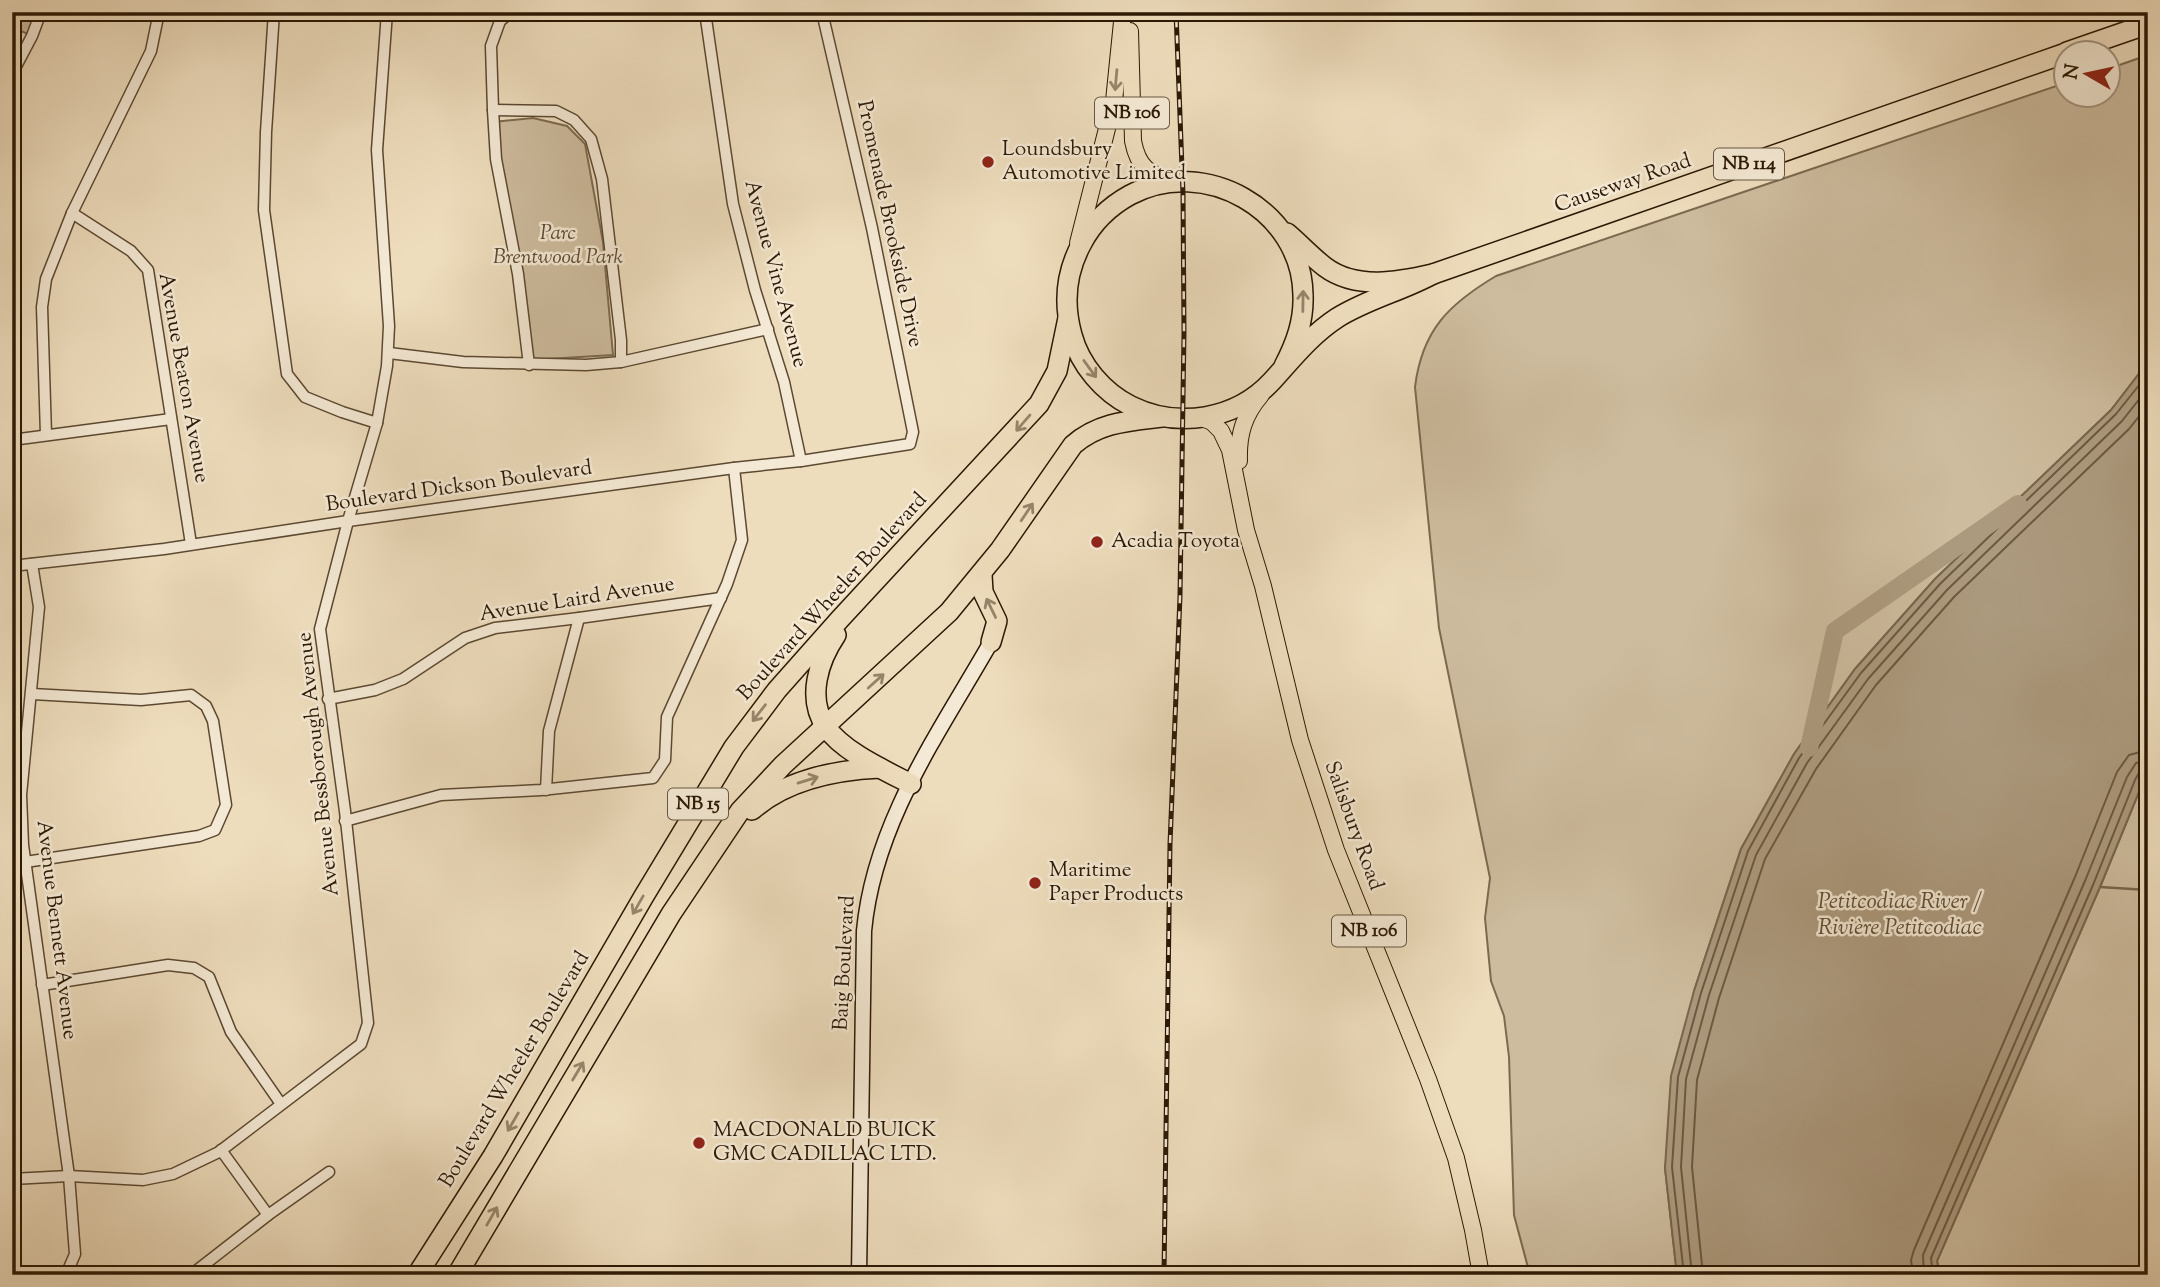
<svg xmlns="http://www.w3.org/2000/svg" width="2160" height="1287" font-family="'Sorts Mill Goudy',serif">
  <rect width="100%" height="100%" fill="#eeddbd"/>
  <filter id="stains"><feTurbulence type="fractalNoise" baseFrequency=".00286" numOctaves="4"/><feColorMatrix values="0 0 0 0 .2 0 0 0 0 .09 0 0 0 0 .02 0 0 0 .5 -.17"/></filter>
  <radialGradient id="worn" r=".72"><stop offset=".6" stop-color="#630" stop-opacity="0"/><stop offset="1" stop-color="#630" stop-opacity=".3"/></radialGradient>
  <!-- green -->
  <g fill="#cdbc9e" stroke="#7c6a51" stroke-width="2">
    <polygon points="12,12 41,12 32,36 12,27"/>
    <path d="M2148,55V362L2111,410L1935,579L1855,669L1794,754L1741,849L1694,991L1665,1168L1677,1275H1530L1514,1215L1509,1057L1504,1016L1491,981L1485,918L1490,878L1439,628L1415,387C1422,330 1449,304 1496,276L2065,83L2066,94H2108V69Z"/>
    <polygon points="533,118 567,126 585,144 603,242 613,355 530,360 494,122"/>
    <polygon points="2148,770 2148,1275 1940,1275 1937,1261 2100,887"/>
  </g>
  <!-- water -->
  <polygon fill="#ac9a7e" stroke="#78664d" stroke-width="2" points="2148,362 2148,770 2100,887 1937,1261 1940,1275 1677,1275 1665,1168 1671,1076 1694,991 1741,849 1794,754 1855,669 1935,579 2111,410"/>
  <g fill="none" stroke-linecap="round" stroke-linejoin="round">
    <!-- shore -->
    <g stroke="#6c5941" stroke-width="2">
      <polyline points="1684,1275 1672,1167 1678,1077 1701,993 1748,851 1799,758 1861,673 1940,584 2116,414 2148,374"/>
      <polyline points="1692,1275 1681,1167 1686,1079 1709,995 1756,855 1807,763 1868,679 1947,590 2122,421 2148,388"/>
      <polyline points="1703,1275 1692,1167 1697,1080 1719,998 1765,859 1816,769 1876,685 1954,597 2129,429 2148,405"/>
      <polyline points="1913,1275 1911,1260 1914,1250 2075,877 2117,772 2129,755 2148,750"/>
      <polyline points="1924,1275 1923,1255 2085,881 2127,777 2136,763 2148,760"/>
      <polyline points="1933,1275 1931,1258 2093,885 2135,780 2140,771 2148,769"/>
    </g>
    <!-- stream -->
    <polyline stroke="#78664d" stroke-width="2.5" points="2100,887 2148,890"/>
    <!-- river -->
    <polyline stroke="#ac9a7e" stroke-width="18" points="1809,748 1835,631 2018,504"/>
    <defs>
      <g id="street">
        <polyline points="274,12 266,132 264,210 287,374 305,397 342,412 377,423"/>
        <polyline points="511,12 500,21 491,46 493,110 496,159 518,274 529,365"/>
        <polyline points="705,12 733,204 755,290 784,382 801,461"/>
        <polyline points="12,74 32,36 41,12"/>
        <polyline points="493,110 556,111 574,120 591,139 602,179 621,340 621,362"/>
        <polyline points="72,213 131,251 148,270 191,544"/>
        <polyline points="389,353 463,362 586,365 621,362 768,329"/>
        <polyline points="46,435 42,307 46,279 72,213 151,51 159,12"/>
        <polyline points="12,440 171,419"/>
        <polyline points="32,564 39,607 21,795 23,845 69,1176 75,1254 66,1275"/>
        <polyline points="12,566 164,549 348,521 734,468 801,461 910,444 913,432 872,228 822,12"/>
        <polyline points="328,699 375,690 403,679 465,638 495,628 579,618 721,598"/>
        <polyline points="546,790 549,731 579,618"/>
        <polyline points="345,821 441,795 541,790 653,778 665,760 667,717 727,584 742,540 734,468"/>
        <polyline points="12,864 199,836 215,830 226,805 213,721 206,706 191,695 141,700 32,694"/>
        <polyline points="42,985 168,965 194,968 209,977 231,1032 281,1104"/>
        <polyline points="221,1150 268,1215"/>
        <polyline points="12,1179 69,1176 143,1180 173,1174 219,1152 361,1044 368,1023 345,811 320,629 348,521 377,423 387,366 389,326 377,150 387,12"/>
        <polyline points="191,1275 268,1215 329,1172"/>
      </g>
      <path id="secondary" d="M859,1275L864,931C874,823 939,733 991,642"/>
      <g id="primary">
        <path d="M1130,31L1133,141C1138,167 1149,176 1175,180"/>
        <polyline points="1078,243 1114,101 1123,12"/>
        <polyline points="1202,418 1212,422 1221,431 1230,450 1246,530 1263,586 1300,740 1336,850 1428,1079 1456,1158 1473,1230 1481,1275"/>
        <path d="M1239,461C1238,434 1244,415 1261,395"/>
      </g>
      <g id="highway">
        <polyline points="2067,52 2148,24"/>
        <path d="M1287,233C1300,244 1312,257 1325,267C1356,290 1398,282 1433,274L2066,53"/>
        <path d="M1284,366C1296,343 1304,321 1303,295C1302,210 1204,155 1130,195C1110,206 1093,222 1082,243C1066,272 1063,303 1072,335C1080,365 1103,392 1131,406C1178,429 1236,420 1272,381C1293,358 1311,335 1337,318C1367,299 1402,291 1433,274"/>
        <polyline points="982,575 983,592 997,621 991,642"/>
        <path d="M836,635C819,660 806,698 826,727C842,751 884,770 911,784"/>
        <path d="M752,810C787,779 836,770 880,768"/>
        <polyline points="417,1275 493,1156 644,896 734,747 777,690 840,619 1039,404 1057,371 1068,318"/>
        <path d="M457,1275L671,914L740,811L783,765L949,612L1000,550L1073,445C1099,422 1129,421 1162,417"/>
      </g>
    </defs>
    <!-- street casing -->
    <use href="#street" stroke="#5c4932" stroke-width="13"/>
    <!-- secondary casing -->
    <use href="#secondary" stroke="#2b1804" stroke-width="17"/>
    <!-- primary casing -->
    <use href="#primary" stroke="#2b1804" stroke-width="18"/>
    <!-- highway casing -->
    <use href="#highway" stroke="#2b1804" stroke-width="22"/>
    <!-- street -->
    <use href="#street" stroke="#f4e9d4" stroke-width="10"/>
    <!-- secondary -->
    <use href="#secondary" stroke="#f4e9d4" stroke-width="14"/>
    <!-- primary -->
    <use href="#primary" stroke="#eeddbd" stroke-width="16"/>
    <!-- highway -->
    <use href="#highway" stroke="#eeddbd" stroke-width="19"/>
    <defs>
      <polyline id="rail" points="1164,1275 1170,844 1180,596 1184,332 1183,194 1176,12"/>
    </defs>
    <!-- rail casing -->
    <use href="#rail" stroke="#2b1804" stroke-width="5"/>
    <!-- rail -->
    <use href="#rail" stroke="#f4e9d4" stroke-width="2.5" stroke-dasharray="8" stroke-linecap="butt"/>
  </g>
  <!-- one-way arrows -->
  <defs><path id="oneway-shaft" d="M-6 0H5M1.5-3L5.5 0L1.5 3" fill="none" stroke-width="1.6" stroke-linecap="round" stroke-linejoin="round" transform="scale(1.75)"/></defs>
  <g stroke="#96846a">
    <use href="#oneway-shaft" transform="translate(1116 80) rotate(95)"/>
    <use href="#oneway-shaft" transform="translate(1303 301) rotate(-89)"/>
    <use href="#oneway-shaft" transform="translate(1090 369) rotate(54)"/>
    <use href="#oneway-shaft" transform="translate(1023 423) rotate(131)"/>
    <use href="#oneway-shaft" transform="translate(1027 512) rotate(-56)"/>
    <use href="#oneway-shaft" transform="translate(991 608) rotate(-116)"/>
    <use href="#oneway-shaft" transform="translate(876 681) rotate(-42)"/>
    <use href="#oneway-shaft" transform="translate(759 713) rotate(128)"/>
    <use href="#oneway-shaft" transform="translate(808 780) rotate(-17)"/>
    <use href="#oneway-shaft" transform="translate(638 905) rotate(120)"/>
    <use href="#oneway-shaft" transform="translate(578 1071) rotate(-59)"/>
    <use href="#oneway-shaft" transform="translate(513 1122) rotate(120)"/>
    <use href="#oneway-shaft" transform="translate(492 1216) rotate(-60)"/>
  </g>
  <!-- markers -->
  <g fill="#8f2418" stroke="#f4e9d4" stroke-width="2.5">
    <circle cx="988" cy="162" r="7"/>
    <circle cx="1097" cy="542" r="7"/>
    <circle cx="1035" cy="883" r="7"/>
    <circle cx="699" cy="1143" r="7"/>
  </g>
  <g text-anchor="middle" dominant-baseline="central" stroke-width="5" stroke-linejoin="round" paint-order="stroke">
    <!-- shield labels -->
    <g fill="#f4e9d4" stroke="#675742" stroke-width="2">
      <rect x="1095" y="97.5" width="74" height="31" rx="5"/>
      <rect x="1714" y="148.5" width="70" height="31" rx="5"/>
      <rect x="668" y="788.5" width="60" height="31" rx="5"/>
      <rect x="1332" y="915.5" width="74" height="31" rx="5"/>
    </g>
    <g font-size="19" font-weight="bold" fill="#2b1804">
      <text x="1132" y="113">NB 106</text>
      <text x="1749" y="164">NB 114</text>
      <text x="698" y="804">NB 15</text>
      <text x="1369" y="931">NB 106</text>
    </g>
    <!-- poi labels -->
    <g font-size="21" fill="#2b1804" stroke="#f4e9d4" text-anchor="start">
      <text x="1002" y="150">Loundsbury<tspan x="1002" dy="24">Automotive Limited</tspan></text>
      <text x="1111" y="542">Acadia Toyota</text>
      <text x="1049" y="871">Maritime<tspan x="1049" dy="24">Paper Products</tspan></text>
      <text x="713" y="1131">MACDONALD BUICK<tspan x="713" dy="24">GMC CADILLAC LTD.</tspan></text>
    </g>
    <!-- street labels -->
    <g font-size="21" fill="#2b1804" stroke="#f4e9d4">
      <text transform="translate(1623 184) rotate(-19)">Causeway Road</text>
      <text transform="translate(889 224) rotate(78)">Promenade Brookside Drive</text>
      <text transform="translate(775 274) rotate(75)">Avenue Vine Avenue</text>
      <text transform="translate(183 378) rotate(80)">Avenue Beaton Avenue</text>
      <text transform="translate(459 487) rotate(-8)">Boulevard Dickson Boulevard</text>
      <text transform="translate(833 597) rotate(-48)">Boulevard Wheeler Boulevard</text>
      <text transform="translate(577 600) rotate(-9)">Avenue Laird Avenue</text>
      <text transform="translate(319 764) rotate(-96)">Avenue Bessborough Avenue</text>
      <text transform="translate(1353 826) rotate(70)">Salisbury Road</text>
      <text transform="translate(56 930) rotate(83)">Avenue Bennett Avenue</text>
      <text transform="translate(845 963) rotate(-87)">Baig Boulevard</text>
      <text transform="translate(515 1070) rotate(-59)">Boulevard Wheeler Boulevard</text>
    </g>
    <!-- park labels -->
    <g font-size="21" font-style="italic" fill="#5c4932" stroke="#f4e9d4">
      <text x="558" y="234">Parc<tspan x="558" dy="24">Brentwood Park</tspan></text>
    </g>
    <!-- water labels -->
    <g font-size="23" font-style="italic" fill="#5f4c35" stroke="#f4e9d4">
      <text x="1900" y="902">Petitcodiac River /<tspan x="1900" dy="26">Rivière Petitcodiac</tspan></text>
    </g>
  </g>
  <!-- margin -->
  <rect width="2160" height="1287" fill="none" stroke="#eeddbd" stroke-width="42"/>
  <rect x="14" y="14" width="2132" height="1259" fill="none" stroke="#2b1804" stroke-width="3.5"/>
  <rect x="21" y="21" width="2118" height="1245" fill="none" stroke="#2b1804" stroke-width="2"/>
  <!-- north arrow -->
  <g transform="translate(2087 74) rotate(279)"><circle r="33" fill="#f4e9d4" stroke="#a49581" stroke-width="2"/>
  <path d="M0-5L12 26L0 18L-12 26Z" fill="#8f2418"/>
  <text y="-10" font-size="19" font-weight="bold" text-anchor="middle" fill="#2b1804">N</text>
  </g>
  <rect width="100%" height="100%" filter="url(#stains)"/>
  <rect width="100%" height="100%" fill="url(#worn)"/>
</svg>
